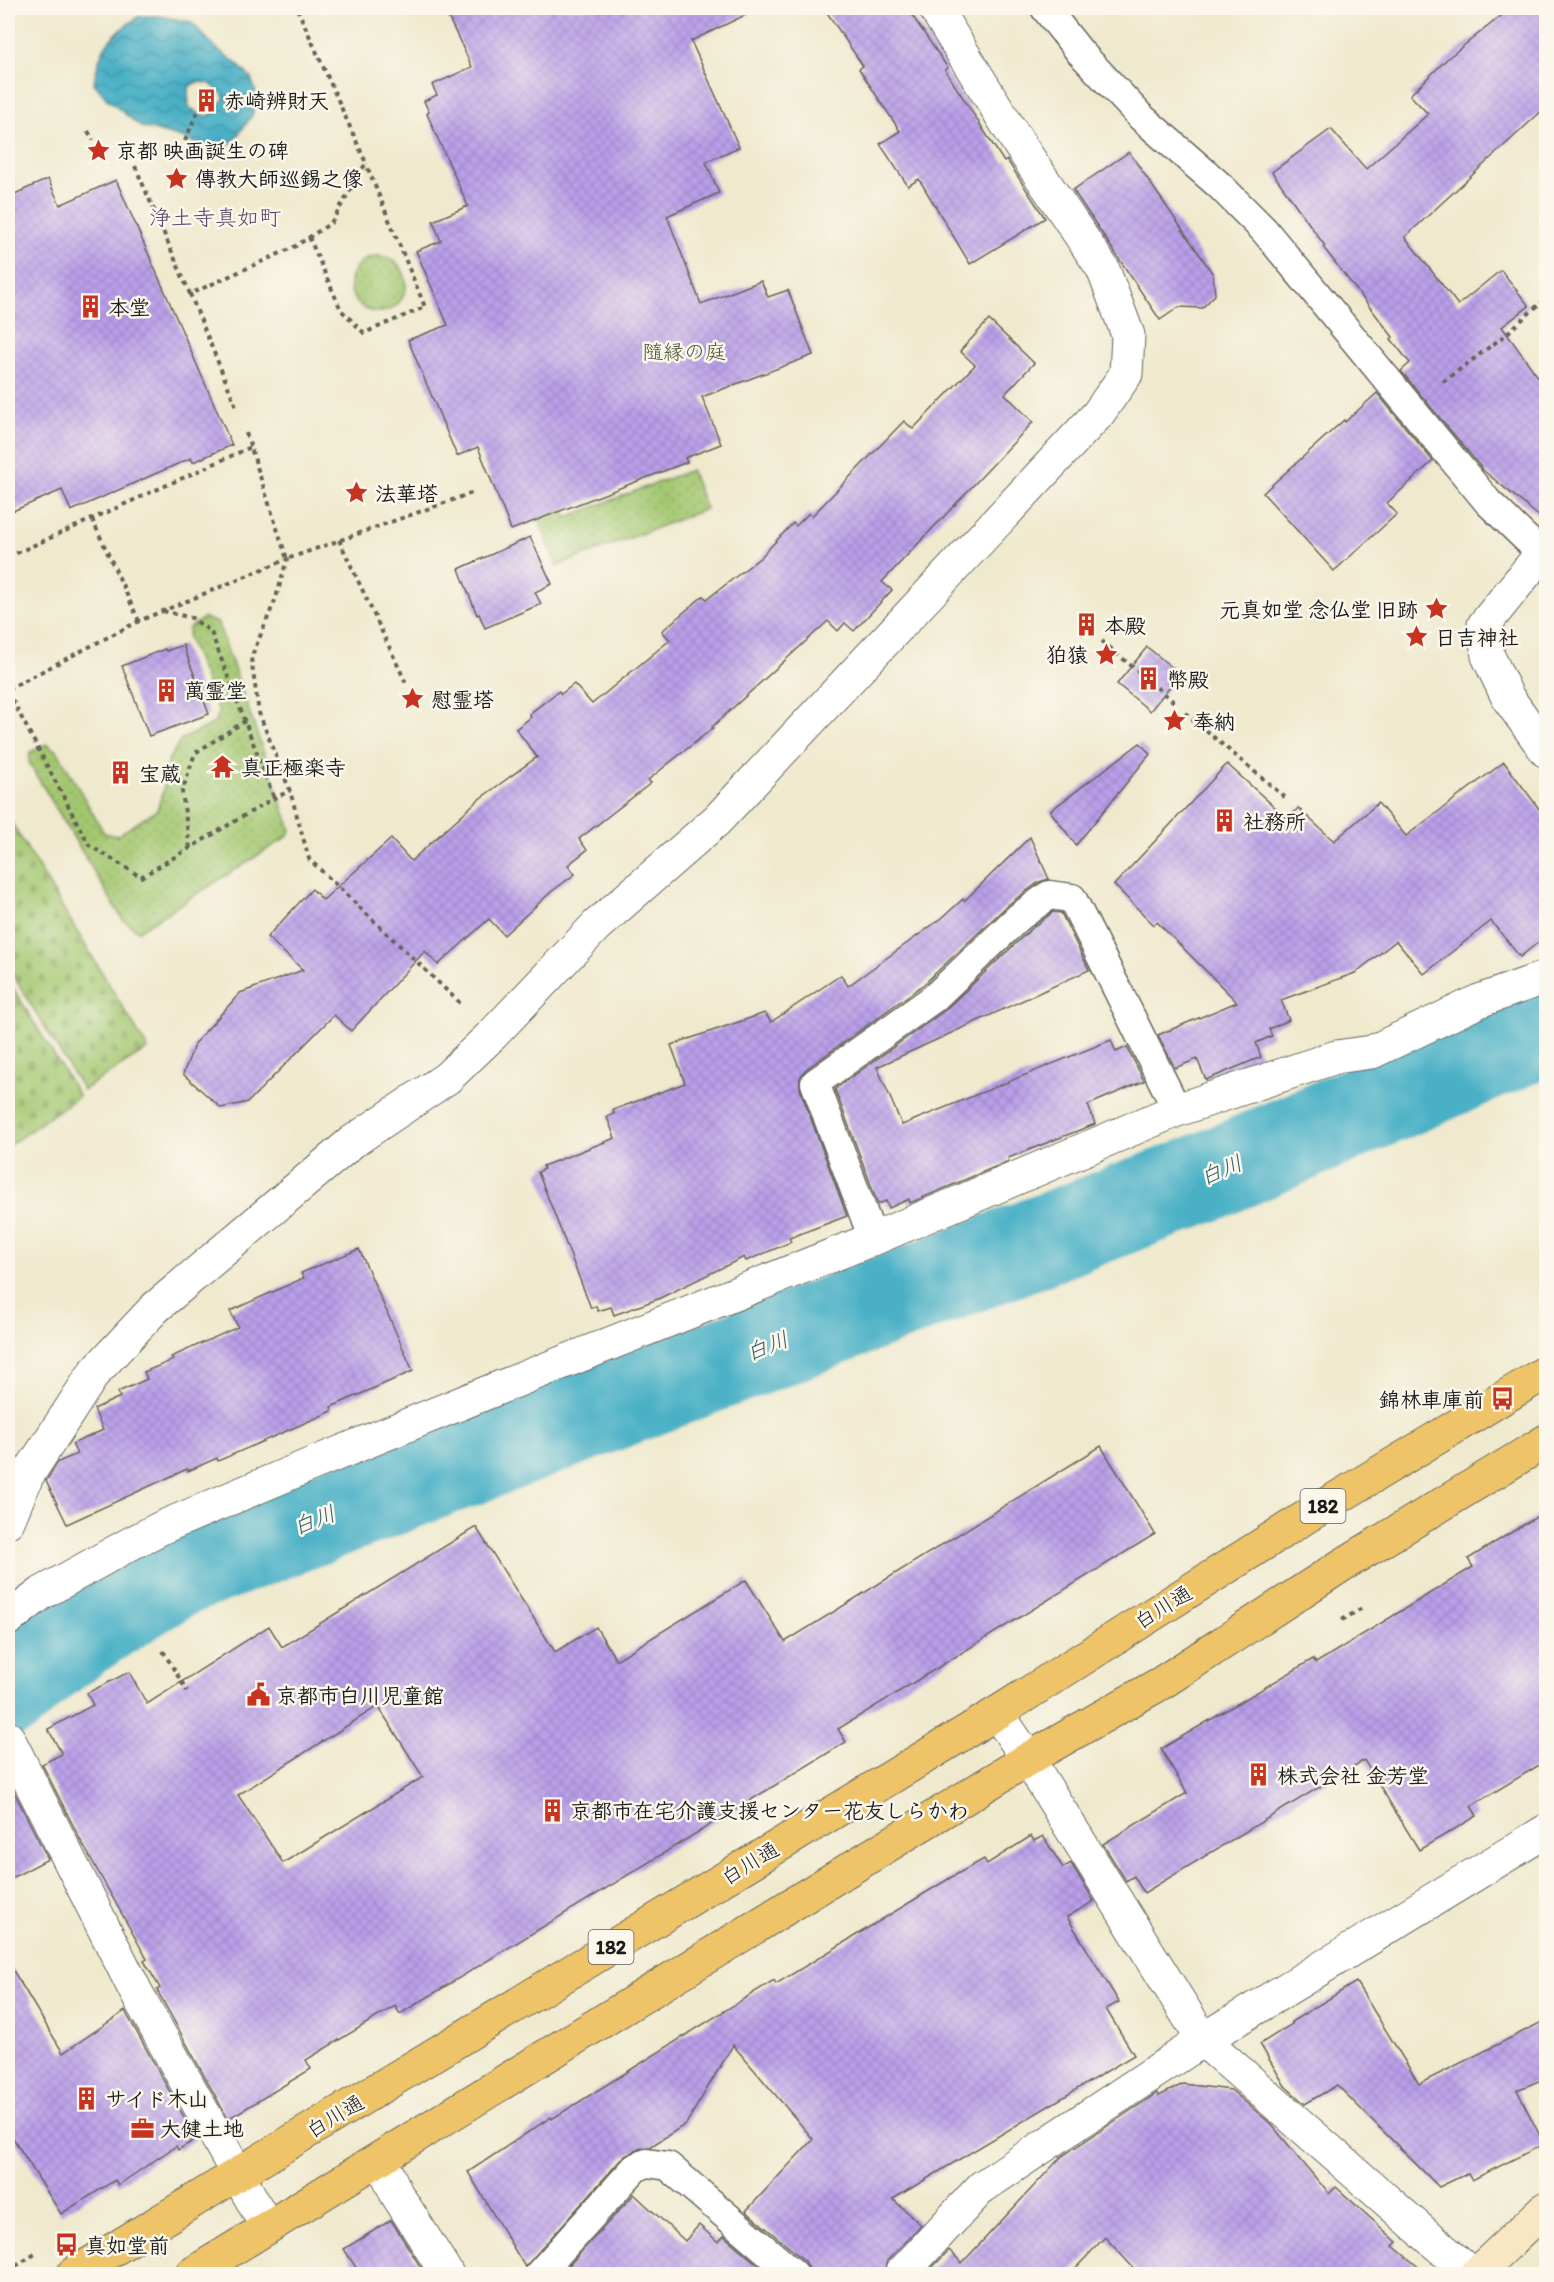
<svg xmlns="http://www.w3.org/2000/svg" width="1554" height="2282" font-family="Itim,'Klee One',sans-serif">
  <defs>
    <pattern id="cemetery-stones" width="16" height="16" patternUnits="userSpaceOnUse" patternTransform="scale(1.5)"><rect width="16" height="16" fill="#a3c770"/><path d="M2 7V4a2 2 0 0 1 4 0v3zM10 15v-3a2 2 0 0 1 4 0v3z" fill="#8caa60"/></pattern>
    <pattern id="park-dots" width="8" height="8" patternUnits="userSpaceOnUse" patternTransform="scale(1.5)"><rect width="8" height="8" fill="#a3c770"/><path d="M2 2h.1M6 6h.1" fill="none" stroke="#8caa60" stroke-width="1.8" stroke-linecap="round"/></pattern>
    <pattern id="water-waves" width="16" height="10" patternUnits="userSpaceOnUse" patternTransform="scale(1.5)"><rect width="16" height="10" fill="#48b0c6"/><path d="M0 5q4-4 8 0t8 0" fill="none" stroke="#3b8ea0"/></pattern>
    <pattern id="building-cross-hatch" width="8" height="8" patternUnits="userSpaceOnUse" patternTransform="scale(1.5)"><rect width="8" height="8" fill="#ba9fe9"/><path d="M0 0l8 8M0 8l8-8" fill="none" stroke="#9f88c7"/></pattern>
  </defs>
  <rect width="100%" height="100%" fill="#fbf7ec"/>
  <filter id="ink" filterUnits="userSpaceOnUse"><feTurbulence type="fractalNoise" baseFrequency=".0167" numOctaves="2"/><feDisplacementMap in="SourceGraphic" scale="12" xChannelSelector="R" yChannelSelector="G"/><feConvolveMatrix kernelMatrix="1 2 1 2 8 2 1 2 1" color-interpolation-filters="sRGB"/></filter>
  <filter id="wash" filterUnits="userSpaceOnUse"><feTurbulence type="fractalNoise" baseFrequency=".008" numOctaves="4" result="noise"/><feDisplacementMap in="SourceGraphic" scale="24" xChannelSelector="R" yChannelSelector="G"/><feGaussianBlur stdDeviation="1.35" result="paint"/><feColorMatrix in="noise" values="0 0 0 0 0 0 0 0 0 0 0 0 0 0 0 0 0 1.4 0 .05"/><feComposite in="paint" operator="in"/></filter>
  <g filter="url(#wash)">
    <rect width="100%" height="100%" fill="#efe9cd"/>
    <!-- cemetery -->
    <g fill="url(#cemetery-stones)" stroke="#607246" stroke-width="1.5">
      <polygon points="8,817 148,1049 83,1090 8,967"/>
      <polygon points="8,980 79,1096 8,1146"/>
    </g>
    <!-- park -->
    <g fill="url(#park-dots)" stroke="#607246" stroke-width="1.5">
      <circle cx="378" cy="284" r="28"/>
      <polygon points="532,430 567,517 691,470 706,509 557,566 508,439"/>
      <polygon points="204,618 218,623 291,830 287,837 138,931 123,920 29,763 30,752 47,744 58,752 104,833 117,836 157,810 163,792 169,758 182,739 214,723 219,713 188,637 189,628"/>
    </g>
    <!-- water -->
    <path fill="url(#water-waves)" stroke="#326671" stroke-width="1.5" fill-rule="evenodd" d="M140,16H160L191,22L216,48L236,63L251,78L257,96L252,116L238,135L221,152L209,151L186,139L141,127L107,99L94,83C99,47 110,35 140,16ZM198,82L209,83L223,94L224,99L209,116L201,115L189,107L188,91L191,85Z"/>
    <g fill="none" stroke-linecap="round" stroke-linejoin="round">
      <!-- river -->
      <path stroke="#48b0c6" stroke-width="90" d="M8,1693C56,1645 116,1610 174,1574L1209,1176L1546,1030"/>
    </g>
    <g id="blocks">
      <!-- building -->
      <g fill="url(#building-cross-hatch)" fill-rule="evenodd">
        <polygon points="444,8 760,8 691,41 739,147 706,162 719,193 667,216 701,304 761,281 768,297 788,290 813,355 702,397 721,444 685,458 687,462 511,530 478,447 457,456 408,340 448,325 416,251 441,241 433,221 468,206 427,114 429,112 424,101 437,95 432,85 472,67"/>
        <polygon points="824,8 907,8 948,68 945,70 1004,162 1007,160 1045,218 970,264 919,179 908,186 880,144 900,131 859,69 863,66"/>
        <polygon points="1511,8 1546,8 1546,107 1405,237 1458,305 1501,270 1529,306 1502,327 1546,388 1546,522 1484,471 1401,371 1410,363 1391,339 1393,337 1323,247 1325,246 1272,172 1331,129 1366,169 1428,114 1410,95 1448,58"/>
        <polygon points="1129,152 1213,274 1215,295 1202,308 1179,307 1160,320 1073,190"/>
        <polygon points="48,179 60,205 116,180 232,445 193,462 191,458 71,511 62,490 8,513 8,197"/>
        <polygon points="989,320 1034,363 1005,394 1033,422 882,582 892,590 854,631 845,623 838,631 828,621 712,727 713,728 648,780 651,783 579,839 587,850 568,865 575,874 551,892 504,935 489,919 438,965 425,951 351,1031 334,1015 248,1102 221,1108 183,1074 195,1043 240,993 303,970 267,937 312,889 323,900 391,839 411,861 478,800 537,757 516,729 531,717 529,714 559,691 561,694 574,684 592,704 670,640 662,631 703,596 707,599 761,557 793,523 796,526 809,513 812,516 904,421 913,429 975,365 960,351"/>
        <polygon points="1377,393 1433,461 1387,503 1397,514 1334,571 1263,493 1344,420 1345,422"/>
        <polygon points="530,537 552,584 535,592 541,604 485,628 479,614 477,615 459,569"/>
        <polygon points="183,645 209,714 149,736 122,666 165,649 166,651"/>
        <polygon points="1147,647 1180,674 1150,711 1117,684"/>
        <polygon points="1140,743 1150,754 1076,845 1050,811"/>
        <polygon points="1504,762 1546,818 1546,936 1520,957 1491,921 1424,974 1396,941 1355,973 1281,1000 1289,1020 1269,1029 1272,1036 1256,1043 1261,1057 1206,1080 1197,1059 1175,1068 1158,1035 1237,1002 1157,922 1154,925 1114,885 1227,764 1288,819 1298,808 1334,841 1378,803 1406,836"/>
        <polygon points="1030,837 1049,879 1039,882 1009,904 923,985 805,1070 800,1078 800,1089 847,1216 789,1238 791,1242 746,1261 744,1257 658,1299 614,1315 611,1307 598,1311 596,1306 591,1308 538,1172 544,1169 543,1166 615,1138 607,1117 614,1114 613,1110 685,1083 671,1045 765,1013 771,1022 841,975 848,986 942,918 963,899 964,901"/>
        <polygon points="1053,912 1061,913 1089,970 877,1067 902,1125 1111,1040 1116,1052 1127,1047 1144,1081 1088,1105 1095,1124 1008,1158 1009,1161 910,1203 909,1199 889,1208 886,1201 878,1204 835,1089 944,1011 1030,930"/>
        <polygon points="359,1249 413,1371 331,1407 332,1411 218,1461 217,1458 188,1471 187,1469 67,1524 46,1481 58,1462 77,1454 72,1444 103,1430 94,1409 120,1397 118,1392 147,1379 144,1372 173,1360 171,1357 238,1327 230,1311 304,1278 301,1273"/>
        <path d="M1101,1446L1155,1534L838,1729L846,1742L400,2014L395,2006L306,2060L311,2069L228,2119L157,1990L160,1988L144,1961L147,1959L81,1841L42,1764L62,1754L48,1729L93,1705L87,1693L129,1672L147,1704L269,1626L282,1647L476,1527L555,1652L596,1627L616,1660L746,1580L785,1642ZM378,1706L423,1777L283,1863L238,1795Z"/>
        <polygon points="1546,1511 1546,1761 1471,1806 1477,1816 1419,1850 1364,1760 1144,1893 1134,1876 1126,1881 1103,1844 1187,1793 1161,1749 1313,1659 1316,1663 1473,1567 1468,1559"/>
        <polygon points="8,1780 48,1859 8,1880"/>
        <polygon points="1031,1836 1034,1841 1043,1836 1063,1868 1071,1863 1094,1901 1067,1917 1119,2002 1106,2009 1134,2055 893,2199 921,2225 887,2261 883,2274 810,2274 809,2268 805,2261 746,2211 813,2139 733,2045 686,2124 650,2147 641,2148 623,2157 525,2267 468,2172 551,2117 552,2119 774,1980 776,1984 950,1878 984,1859 987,1864"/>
        <polygon points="8,1962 63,2053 125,2011 196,2139 178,2150 176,2146 118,2185 115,2180 61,2214 8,2130"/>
        <polygon points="1356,1982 1419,2084 1546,2020 1546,2078 1517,2090 1544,2144 1472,2180 1468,2173 1439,2187 1337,2085 1305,2104 1285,2086 1260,2044 1292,2024 1291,2022"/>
        <polygon points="1183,2084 1231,2090 1271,2124 1329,2194 1336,2187 1397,2242 1393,2246 1427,2274 1139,2274 1105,2237 1070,2274 926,2274 949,2250 962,2263 1061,2157 1157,2093 1159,2096"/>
        <polygon points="634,2194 685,2241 699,2225 718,2242 724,2236 769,2274 561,2274"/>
        <polygon points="391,2220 425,2274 360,2274 344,2249"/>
      </g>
    </g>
  </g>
  <g filter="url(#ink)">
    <use href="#blocks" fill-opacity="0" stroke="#66645a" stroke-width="1.5"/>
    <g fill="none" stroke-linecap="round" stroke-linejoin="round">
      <defs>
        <g id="lane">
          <polyline points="1045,8 1080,52 1141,117 1219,185 1264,230 1488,502 1542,554"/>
          <polyline points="873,1239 815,1083 934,998 1019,917 1049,895 1072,898 1177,1110"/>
          <polyline points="539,2274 635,2168 647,2163 668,2166 794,2274"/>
        </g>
        <g id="street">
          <polyline points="1546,548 1484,625 1488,656 1508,698 1546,751"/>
          <polyline points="8,1521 27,1476 94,1373 155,1308 352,1142 447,1078 493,1034 596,926 717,820 1098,414 1126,374 1128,335 1103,269 1019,144 935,8"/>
          <polyline points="8,1619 42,1593 128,1545 163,1527 305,1467 486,1393 873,1239 1177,1110 1336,1057 1372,1052 1479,1001 1546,977"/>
          <polyline points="997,1713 1028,1759 1203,2040 1471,2274"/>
          <polyline points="8,1738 136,1992 267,2227"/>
          <polyline points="381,2159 396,2193 447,2274"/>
          <polyline points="901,2274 982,2187 1203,2040 1546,1831"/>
        </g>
        <polyline id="secondary" points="1476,2274 1546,2208"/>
        <g id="primary">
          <polyline points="73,2274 997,1713 1309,1515 1546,1372"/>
          <polyline points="192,2274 1028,1759 1163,1682 1339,1567 1546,1441"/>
        </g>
      </defs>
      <!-- lane casing -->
      <use href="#lane" stroke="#66645a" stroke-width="31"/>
      <!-- street casing -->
      <use href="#street" stroke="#66645a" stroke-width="35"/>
      <!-- secondary casing -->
      <use href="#secondary" stroke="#66645a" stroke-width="35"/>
      <!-- primary casing -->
      <use href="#primary" stroke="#66645a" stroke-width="35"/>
      <!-- path -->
      <g stroke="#66645a" stroke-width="4" stroke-dasharray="4.5 4.5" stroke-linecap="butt">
        <polyline points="88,131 93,140"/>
        <polyline points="185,141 198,111"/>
        <polyline points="135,166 190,294"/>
        <polyline points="309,237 341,310 364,333 425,307 366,164"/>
        <polyline points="1443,382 1504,336 1546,298"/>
        <polyline points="236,406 190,294 294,247 331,223 366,163 297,8"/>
        <polyline points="246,433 287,559 475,492"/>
        <polyline points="92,519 139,621"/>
        <polyline points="339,540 406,683"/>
        <polyline points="8,557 251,447"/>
        <polyline points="163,611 192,618 211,632 274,798"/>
        <polyline points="1102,641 1174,702"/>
        <polyline points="8,689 139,621 287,559 276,598 251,658 259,713 290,791 309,859 462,1005"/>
        <polyline points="8,692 89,845 141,877 274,798 290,791"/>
        <polyline points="1185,713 1287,799"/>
        <polyline points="190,848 182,792 195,753 245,721"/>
        <polyline points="1342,1620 1364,1607"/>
        <polyline points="163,1651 187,1691"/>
        <polyline points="8,2271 35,2254"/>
      </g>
      <!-- lane -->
      <use href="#lane" stroke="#fff" stroke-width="28"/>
      <!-- street -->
      <use href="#street" stroke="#fff" stroke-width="33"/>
      <!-- secondary -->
      <use href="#secondary" stroke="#f9e7c3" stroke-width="33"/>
      <!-- primary -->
      <use href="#primary" stroke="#efc469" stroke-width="33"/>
    </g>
  </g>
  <!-- icons -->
  <defs>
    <symbol id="building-bare" viewBox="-9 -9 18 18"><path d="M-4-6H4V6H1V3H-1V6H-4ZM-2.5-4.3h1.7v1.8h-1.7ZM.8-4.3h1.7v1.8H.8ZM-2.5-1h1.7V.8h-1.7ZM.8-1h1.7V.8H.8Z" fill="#c8321e" stroke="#fbf7ec" stroke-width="2.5" paint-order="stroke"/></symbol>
    <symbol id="sight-bare" viewBox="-9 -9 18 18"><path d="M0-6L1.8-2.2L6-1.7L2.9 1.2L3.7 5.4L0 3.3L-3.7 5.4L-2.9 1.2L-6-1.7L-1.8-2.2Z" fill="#c8321e" stroke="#fbf7ec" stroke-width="2.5" paint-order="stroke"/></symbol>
    <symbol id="temple-bare" viewBox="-9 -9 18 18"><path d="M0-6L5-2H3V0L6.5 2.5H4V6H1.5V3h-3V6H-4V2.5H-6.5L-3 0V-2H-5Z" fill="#c8321e" stroke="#fbf7ec" stroke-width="2.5" paint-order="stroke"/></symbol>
    <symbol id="bus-bare" viewBox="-9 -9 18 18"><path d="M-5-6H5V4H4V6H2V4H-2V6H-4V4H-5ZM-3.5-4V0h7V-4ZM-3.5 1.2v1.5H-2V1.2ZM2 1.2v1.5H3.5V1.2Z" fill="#c8321e" stroke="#fbf7ec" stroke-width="2.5" paint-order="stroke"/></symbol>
    <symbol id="civic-bare" viewBox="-9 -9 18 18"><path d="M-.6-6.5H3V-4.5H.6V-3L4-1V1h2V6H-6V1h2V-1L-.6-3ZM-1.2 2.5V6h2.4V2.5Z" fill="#c8321e" stroke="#fbf7ec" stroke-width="2.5" paint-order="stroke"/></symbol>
    <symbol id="office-bare" viewBox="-9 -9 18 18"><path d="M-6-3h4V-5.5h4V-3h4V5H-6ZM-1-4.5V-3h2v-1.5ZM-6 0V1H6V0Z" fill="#c8321e" stroke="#fbf7ec" stroke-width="2.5" paint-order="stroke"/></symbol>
  </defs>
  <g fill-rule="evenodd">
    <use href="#building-bare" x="190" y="84" width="33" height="33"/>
    <use href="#sight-bare" x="82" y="134" width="33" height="33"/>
    <use href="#sight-bare" x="160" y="162" width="33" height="33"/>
    <use href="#building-bare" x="74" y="290" width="33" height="33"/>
    <use href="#sight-bare" x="340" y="476" width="33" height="33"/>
    <use href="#sight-bare" x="1420" y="592" width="33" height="33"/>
    <use href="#building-bare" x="1070" y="608" width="33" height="33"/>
    <use href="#sight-bare" x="1400" y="620" width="33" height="33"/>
    <use href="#sight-bare" x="1090" y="638" width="33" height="33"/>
    <use href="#building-bare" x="1132" y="662" width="33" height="33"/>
    <use href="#building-bare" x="150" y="674" width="33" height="33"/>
    <use href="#sight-bare" x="396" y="682" width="33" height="33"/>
    <use href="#sight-bare" x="1158" y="704" width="33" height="33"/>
    <use href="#temple-bare" x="206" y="750" width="33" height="33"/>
    <use href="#building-bare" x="104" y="756" width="33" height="33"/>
    <use href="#building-bare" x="1208" y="804" width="33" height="33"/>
    <use href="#bus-bare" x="1486" y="1382" width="33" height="33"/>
    <use href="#civic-bare" x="242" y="1678" width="33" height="33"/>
    <use href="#building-bare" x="1242" y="1758" width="33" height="33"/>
    <use href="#building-bare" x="536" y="1794" width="33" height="33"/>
    <use href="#building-bare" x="70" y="2082" width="33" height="33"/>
    <use href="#office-bare" x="126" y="2112" width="33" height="33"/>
    <use href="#bus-bare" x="50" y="2228" width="33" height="33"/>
  </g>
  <g text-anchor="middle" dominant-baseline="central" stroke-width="5" stroke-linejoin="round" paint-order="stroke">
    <!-- shield labels -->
    <g fill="#fbf7ec" stroke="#5f5e5a" stroke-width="1.5">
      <rect x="1300.5" y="1489" width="45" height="34" rx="4.5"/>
      <rect x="588.5" y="1930" width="45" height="34" rx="4.5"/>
    </g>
    <g font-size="20" font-weight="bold" fill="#1c1c1c">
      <text x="1323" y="1506">182</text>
      <text x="611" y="1947">182</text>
    </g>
    <!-- poi labels -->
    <g font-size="21" font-weight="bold" fill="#1c1c1c" stroke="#fbf7ec" text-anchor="start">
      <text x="224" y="100">赤崎辨財天</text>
      <text x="116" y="150">京都 映画誕生の碑</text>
      <text x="195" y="178">傳教大師巡錫之像</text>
      <text x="108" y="307">本堂</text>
      <text x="375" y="493">法華塔</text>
      <text x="1418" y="609" text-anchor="end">元真如堂 念仏堂 旧跡</text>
      <text x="1104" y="625">本殿</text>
      <text x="1435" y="637">日吉神社</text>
      <text x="1088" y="654" text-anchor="end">狛猿</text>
      <text x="1167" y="679">幣殿</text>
      <text x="184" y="690">萬霊堂</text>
      <text x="431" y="699">慰霊塔</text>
      <text x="1193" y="721">奉納</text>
      <text x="241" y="767">真正極楽寺</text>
      <text x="139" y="773">宝蔵</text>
      <text x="1243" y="821">社務所</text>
      <text x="1484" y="1399" text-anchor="end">錦林車庫前</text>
      <text x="276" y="1695">京都市白川児童館</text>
      <text x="1277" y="1775">株式会社 金芳堂</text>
      <text x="570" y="1810">京都市在宅介護支援センター花友しらかわ</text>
      <text x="105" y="2098">サイド木山</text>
      <text x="160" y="2128">大健土地</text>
      <text x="85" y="2245">真如堂前</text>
    </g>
    <!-- park labels -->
    <g font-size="21" fill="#4b5839" stroke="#fbf7ec">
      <text x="684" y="351">隨縁の庭</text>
    </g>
    <!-- street labels -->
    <g font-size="21" fill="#1c1c1c" stroke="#fbf7ec">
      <text transform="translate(1163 1607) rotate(-32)">白川通</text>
      <text transform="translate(750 1863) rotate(-31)">白川通</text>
      <text transform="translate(335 2116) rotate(-31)">白川通</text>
    </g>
    <!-- neighbourhood labels -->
    <g font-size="22" fill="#534a64" stroke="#fbf7ec">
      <text x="215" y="217">浄土寺真如町</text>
    </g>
    <!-- water labels -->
    <g font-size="22" font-style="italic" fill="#305f68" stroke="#fbf7ec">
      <text transform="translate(1221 1170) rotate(-23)">白川</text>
      <text transform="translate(767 1346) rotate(-21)">白川</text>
      <text transform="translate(314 1520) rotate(-21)">白川</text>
    </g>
  </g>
  <!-- margin -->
  <rect width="1554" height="2282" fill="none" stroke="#fbf7ec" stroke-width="30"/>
</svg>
